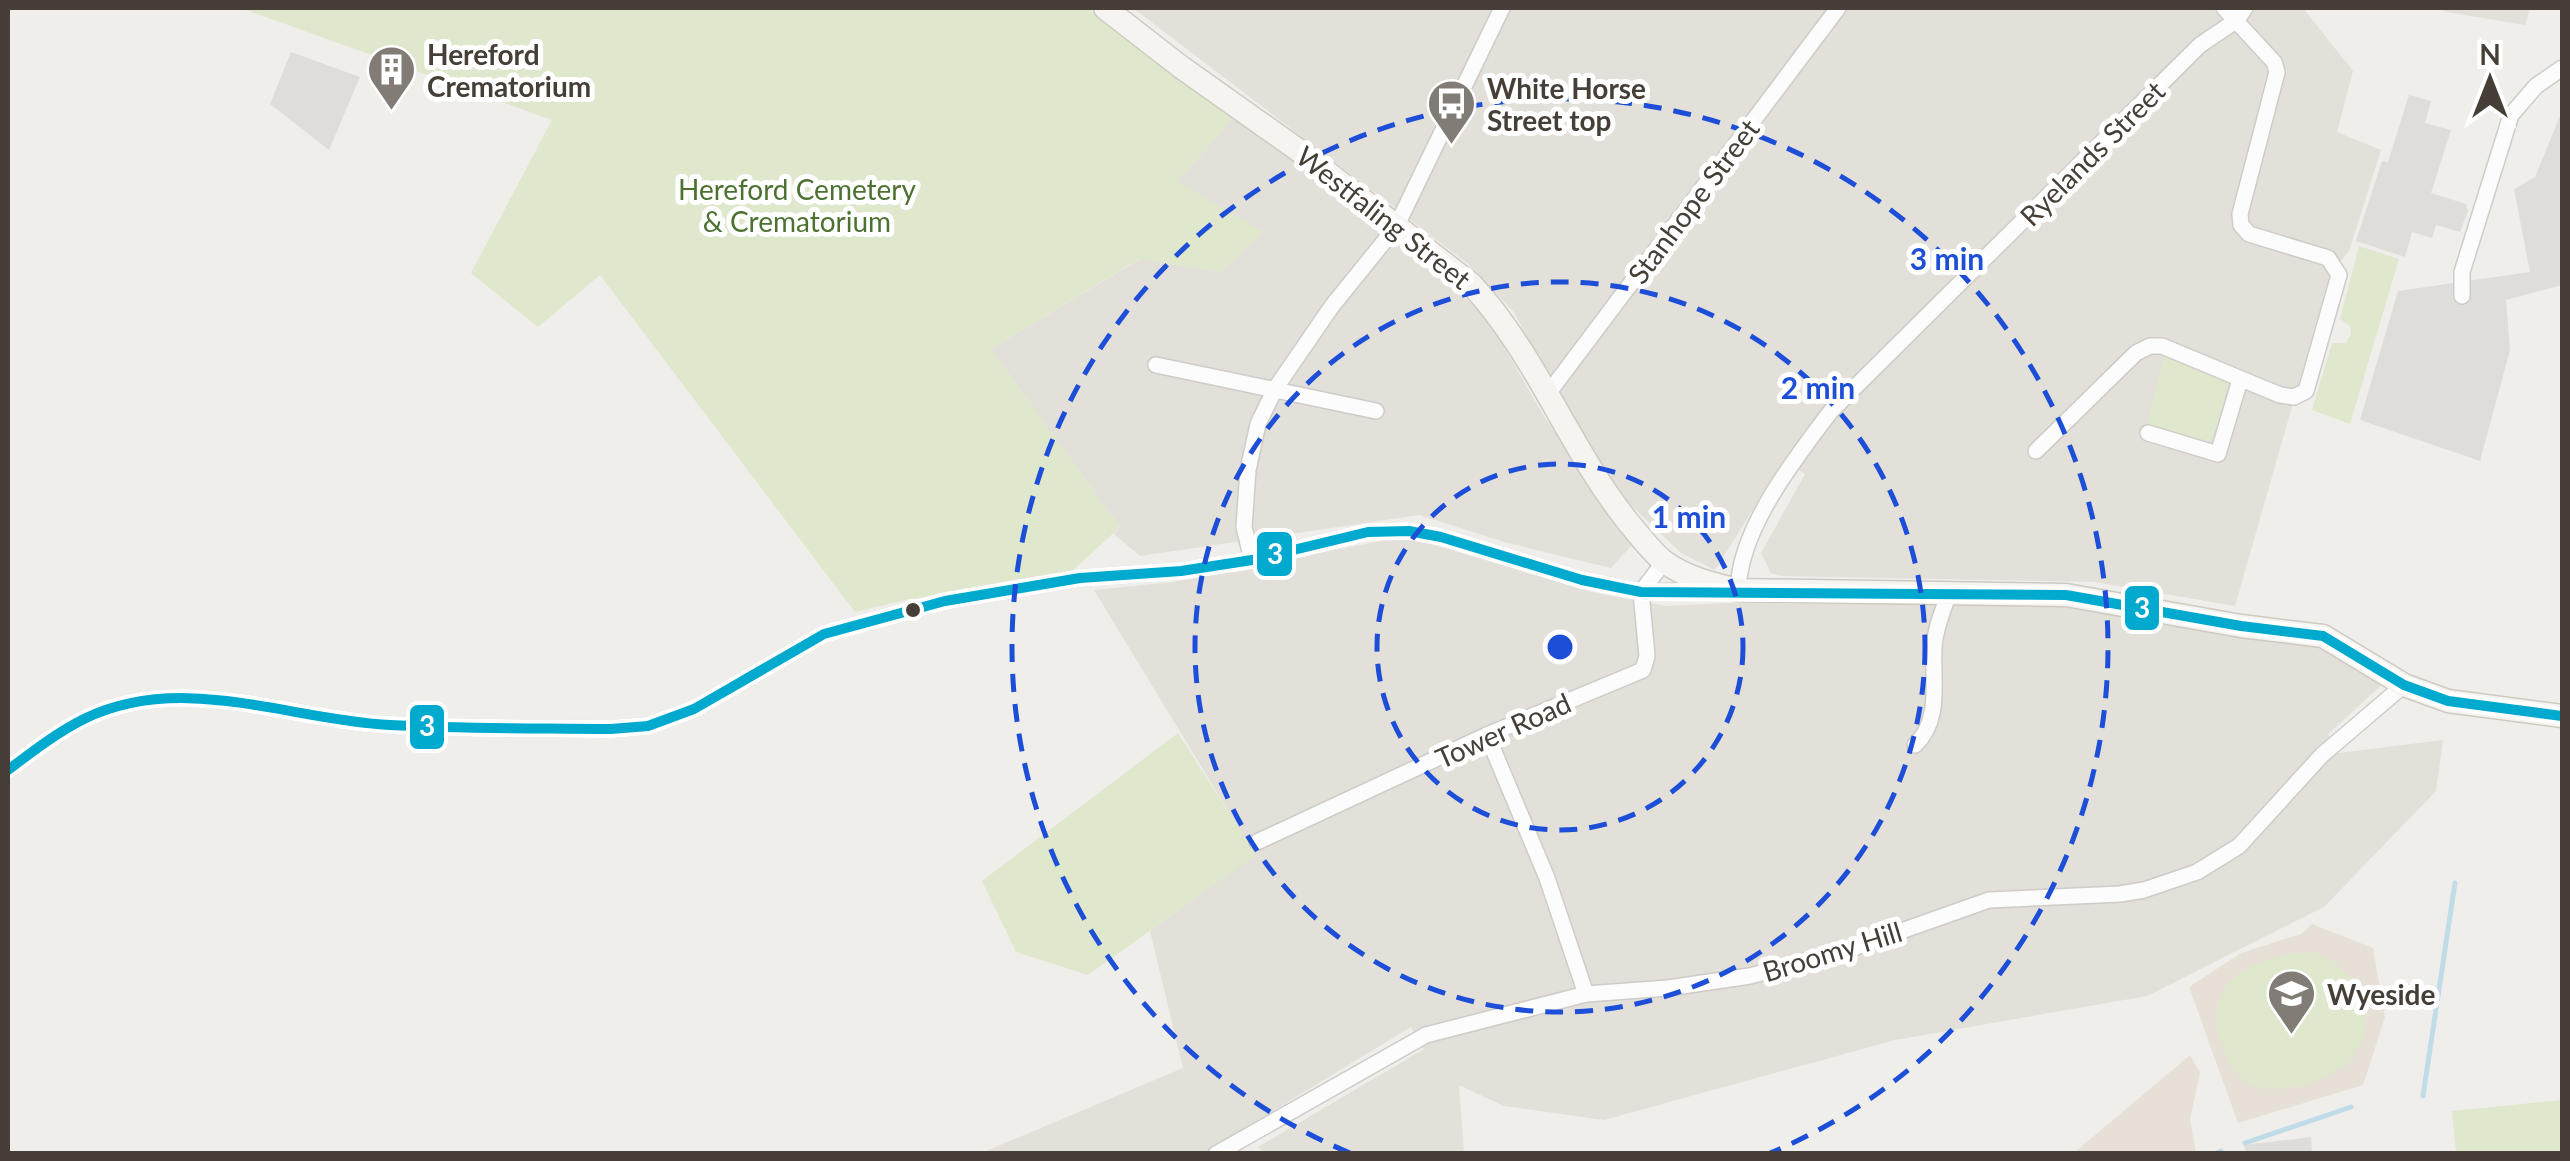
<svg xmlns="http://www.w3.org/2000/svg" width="2570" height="1161" font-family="Lato,sans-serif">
  <rect width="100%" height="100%" fill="#f0eeea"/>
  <!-- residential -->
  <g fill="#e3dfd9">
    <polygon points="1133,8 2303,8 2353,71 2337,132 2381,150 2349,251 2330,274 2235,606 2095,582 1781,576 1771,573 1761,553 1805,474 1784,460 1715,570 1681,553 1612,487 1513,311 1467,263"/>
    <polygon points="2438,8 2530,8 2525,25 2447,12"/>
    <polygon points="1236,115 1486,315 1543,415 1633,544 1611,568 1508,543 1419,515 1140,556 1114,534 1120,527 991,349 1140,259 1221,272 1262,232 1178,181"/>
    <polygon points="1386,540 1417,540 1596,593 1667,606 1788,600 2069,604 2308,640 2384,683 2328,734 2339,753 2443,740 2436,791 2324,907 2147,996 1895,1040 1604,1120 1504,1106 1459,1085 1464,1153 1263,1153 1258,1147 1424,1049 1411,1027 1203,1153 979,1154 1183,1068 1150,931 1255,855 1094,590 1173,582"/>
  </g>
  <!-- education -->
  <g fill="#e6e0d7">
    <polygon points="2312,924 2373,948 2385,1017 2363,1085 2238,1123 2189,987 2241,953 2301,934"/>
    <polygon points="2190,1055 2200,1073 2190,1119 2196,1153 2074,1153"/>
  </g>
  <!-- green -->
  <g fill="#dfe7cd">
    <polygon points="241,8 1087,8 1236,115 1178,181 1263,232 1221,272 1139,259 991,349 1120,527 1070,573 905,600 855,612 600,275 538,327 471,273 552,120"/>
    <polygon points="2359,246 2399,259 2350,424 2312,410 2332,343 2346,343 2351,334 2350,326 2340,319"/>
    <polygon points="2164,356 2224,378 2228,385 2214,437 2207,442 2147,426"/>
    <polygon points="1178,733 1256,855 1088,975 1016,952 982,881"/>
    <path d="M2312,952C2358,967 2386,1022 2349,1061C2328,1083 2259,1104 2238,1075C2186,1001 2234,955 2312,952Z"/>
    <polygon points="2562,1100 2562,1153 2456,1153 2452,1111"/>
  </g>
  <!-- parking -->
  <g fill="#dfddda">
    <polygon points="291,52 360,77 329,150 270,104"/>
    <polygon points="2409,95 2431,101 2425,123 2451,130 2431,193 2466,204 2468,211 2460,232 2436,225 2432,238 2412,232 2405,257 2356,241 2382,161 2388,162"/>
    <polygon points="2560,116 2562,285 2506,300 2510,350 2480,461 2360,420 2398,291 2530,272 2514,189 2535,177"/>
    <polygon points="2311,1137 2312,1153 2246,1153 2244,1145"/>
  </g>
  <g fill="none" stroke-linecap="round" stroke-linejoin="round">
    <!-- stream -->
    <g stroke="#c0dce9" stroke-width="5">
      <polyline points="2423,1096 2455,883"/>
      <polyline points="2245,1143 2351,1107"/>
      <polyline points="2214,1154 2221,1151"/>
    </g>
    <defs>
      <g id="street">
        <polyline points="2462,296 2462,272 2511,115 2536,86 2562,68"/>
        <polyline points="1156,365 1376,411"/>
        <polyline points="1547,395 1838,8"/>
        <polyline points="2148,433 2218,454 2240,380"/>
        <polyline points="2036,451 2136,353 2150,346 2162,346 2280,395 2294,397 2306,391 2339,275 2328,258 2249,234 2241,225 2240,214 2277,72 2274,62 2224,8"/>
        <polyline points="1252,560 1244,527 1248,470 1258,424 1275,389 1332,306 1396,227 1502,8"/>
        <polyline points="1487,735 1547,878 1586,994"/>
        <path d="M1915,745C1942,719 1932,682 1934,647C1935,629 1943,610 1949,593"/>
        <path d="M8,770C32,752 56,733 84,719C182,671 289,720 390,725C464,729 538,728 611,729L648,726L694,709L824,634L945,601L1080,578L1181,571L1252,560L1368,532L1409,531L1441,537L1582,580L1641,592L1738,590C1740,528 1794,460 1831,411L2200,45L2237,20L2245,8"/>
        <polyline points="1257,842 1487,735 1643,670 1647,656 1641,592 1664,562"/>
        <polyline points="1216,1154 1426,1035 1586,994 1668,988 1750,976 1859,946 1989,900 2120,894 2144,890 2197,872 2239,846 2322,755 2404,685"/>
      </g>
      <path id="secondary" d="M1105,8L1181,67L1301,152L1471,284C1537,355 1569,449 1629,523C1640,536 1652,553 1666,563C1687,578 1713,584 1738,590L2066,595L2241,626L2323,636L2404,685L2448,701L2562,716"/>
    </defs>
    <!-- street casing -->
    <use href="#street" stroke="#ceccc8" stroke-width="18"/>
    <!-- secondary casing -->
    <use href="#secondary" stroke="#cecac2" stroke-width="25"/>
    <!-- street -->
    <use href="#street" stroke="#fdfcfc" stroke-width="15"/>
    <!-- secondary -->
    <use href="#secondary" stroke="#f6f4f0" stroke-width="22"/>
    <defs>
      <path id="bus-1" d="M8,770C32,752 56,733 84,719C182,671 289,720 390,725C464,729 538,728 611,729L648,726L694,709L824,634L945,601L1080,578L1181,571L1252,560L1368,532L1409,531L1441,537L1582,580L1641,592L2066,595L2241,626L2323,636L2404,685L2448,701L2562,716"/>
    </defs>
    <!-- bus-1 casing -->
    <use href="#bus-1" stroke="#fff" stroke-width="18"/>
    <!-- bus-1 -->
    <use href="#bus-1" stroke="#00a9ce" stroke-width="10"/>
  </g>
  <!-- distance rings -->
  <g fill="none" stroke="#1d4ed8" stroke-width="5" stroke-dasharray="18 12">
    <circle cx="1560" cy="647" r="183"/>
    <circle cx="1560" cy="647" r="365"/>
    <path d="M1350 1153A548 548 0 1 1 1770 1153"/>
  </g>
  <!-- icons -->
  <defs>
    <symbol id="building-pin" viewBox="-11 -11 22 30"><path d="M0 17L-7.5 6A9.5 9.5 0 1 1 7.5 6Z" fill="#817c76" stroke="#fff"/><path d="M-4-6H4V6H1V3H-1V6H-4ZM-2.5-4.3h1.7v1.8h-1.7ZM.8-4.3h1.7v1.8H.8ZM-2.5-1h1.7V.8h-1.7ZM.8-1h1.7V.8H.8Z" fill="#fff"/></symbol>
    <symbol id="bus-pin" viewBox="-11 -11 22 30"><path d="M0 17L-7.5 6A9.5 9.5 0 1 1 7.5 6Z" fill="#817c76" stroke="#fff"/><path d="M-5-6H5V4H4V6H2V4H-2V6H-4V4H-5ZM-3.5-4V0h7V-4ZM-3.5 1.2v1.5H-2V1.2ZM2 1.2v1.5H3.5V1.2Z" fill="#fff"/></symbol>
    <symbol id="school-pin" viewBox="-11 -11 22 30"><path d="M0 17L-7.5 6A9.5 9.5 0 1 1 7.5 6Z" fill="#817c76" stroke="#fff"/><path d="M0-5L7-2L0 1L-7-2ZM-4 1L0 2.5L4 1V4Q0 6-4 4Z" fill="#fff"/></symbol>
  </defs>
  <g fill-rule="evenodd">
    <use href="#building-pin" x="364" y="42" width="55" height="75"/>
    <use href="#bus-pin" x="1424" y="76" width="55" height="75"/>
    <use href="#school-pin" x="2264" y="966" width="55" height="75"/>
  </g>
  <!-- markers -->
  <circle fill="#453f38" stroke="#fff" stroke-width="4" cx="913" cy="610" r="9"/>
  <g text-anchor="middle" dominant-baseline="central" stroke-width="10" stroke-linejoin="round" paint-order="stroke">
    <!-- poi labels -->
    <g font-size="28" font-weight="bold" fill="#453f38" stroke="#fff" text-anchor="start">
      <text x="427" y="54">Hereford<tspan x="427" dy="32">Crematorium</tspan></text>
      <text x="1487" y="88">White Horse<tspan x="1487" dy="32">Street top</tspan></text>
      <text x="2327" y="994">Wyeside</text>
    </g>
    <!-- street labels -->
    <g font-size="28" fill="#453f38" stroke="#fff">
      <text transform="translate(2092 153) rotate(-45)">Ryelands Street</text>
      <text transform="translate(1693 201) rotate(-53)">Stanhope Street</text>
      <text transform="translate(1384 217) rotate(38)">Westfaling Street</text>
      <text transform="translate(1503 730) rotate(-24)">Tower Road</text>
      <text transform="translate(1832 951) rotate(-17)">Broomy Hill</text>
    </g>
    <!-- park labels -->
    <g font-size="28" fill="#4d7131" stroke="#fff">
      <text x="797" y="189">Hereford Cemetery<tspan x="797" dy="32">&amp; Crematorium</tspan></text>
    </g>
  </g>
  <circle cx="1560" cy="647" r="15" fill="#1d4ed8" stroke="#fff" stroke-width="5"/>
  <g font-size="30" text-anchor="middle" font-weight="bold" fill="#1d4ed8" stroke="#fff" stroke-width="10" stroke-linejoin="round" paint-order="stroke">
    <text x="1947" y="270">3 min</text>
    <text x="1818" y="399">2 min</text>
    <text x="1689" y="528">1 min</text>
  </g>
  <g stroke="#fff" stroke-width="4">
    <rect x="1255" y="530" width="39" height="48" rx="10" fill="#00a9ce"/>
    <rect x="2123" y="584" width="38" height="48" rx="10" fill="#00a9ce"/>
    <rect x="408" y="703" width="38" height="48" rx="10" fill="#00a9ce"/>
  </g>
  <g font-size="28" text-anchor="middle" font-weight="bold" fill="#fff">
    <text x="1275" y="564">3</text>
    <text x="2142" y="618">3</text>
    <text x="427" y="736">3</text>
  </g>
  <!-- border -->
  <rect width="2570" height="1161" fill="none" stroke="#453f38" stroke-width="20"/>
  <!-- north arrow -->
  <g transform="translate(2490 80)" stroke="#ffffff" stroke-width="8" paint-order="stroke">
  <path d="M0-8L18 38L0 25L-18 38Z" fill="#453f38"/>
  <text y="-15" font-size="28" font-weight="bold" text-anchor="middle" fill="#453f38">N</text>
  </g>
</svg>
